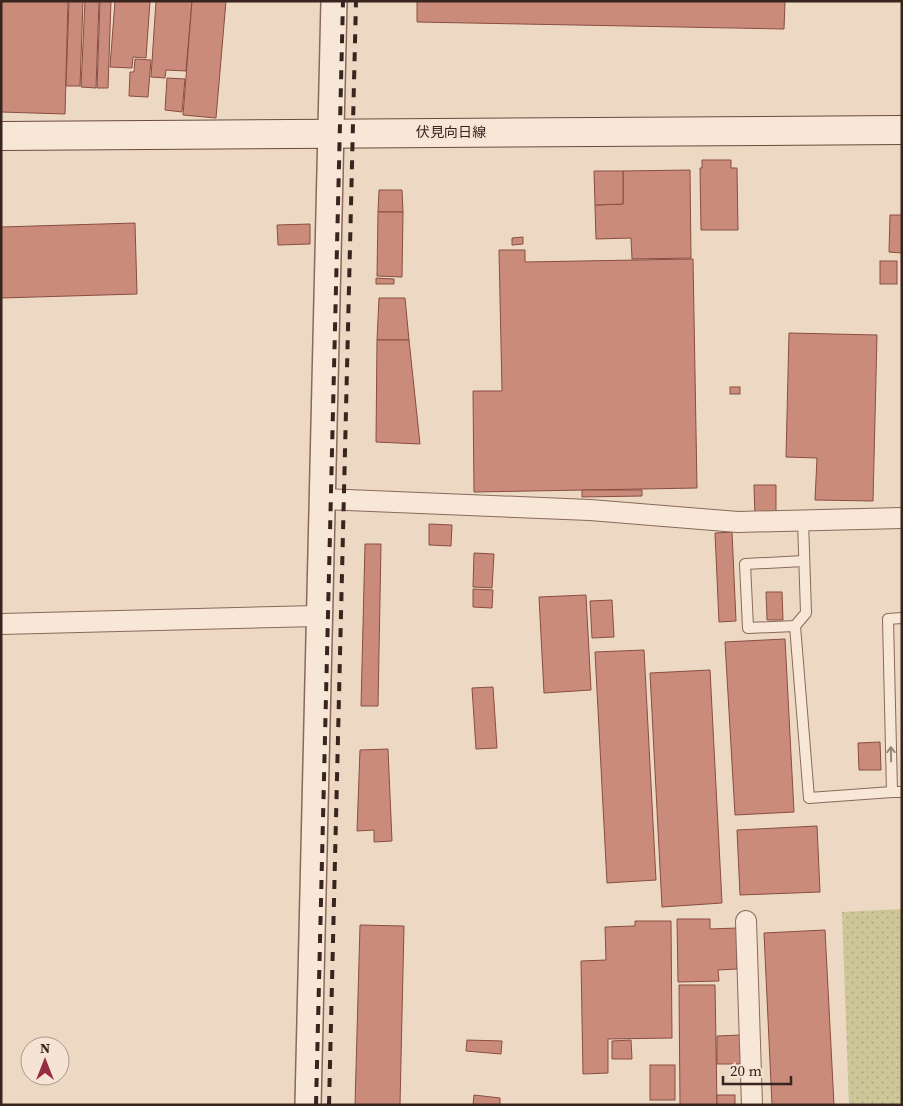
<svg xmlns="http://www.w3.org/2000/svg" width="903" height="1106" font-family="'Source Serif 4','Noto Sans JP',serif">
  <defs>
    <pattern id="grass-dots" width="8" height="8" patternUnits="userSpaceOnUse" patternTransform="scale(1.25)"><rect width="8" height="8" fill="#ccc698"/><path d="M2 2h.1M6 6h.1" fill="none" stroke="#b0aa83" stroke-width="1.8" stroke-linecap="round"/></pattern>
  </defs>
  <rect width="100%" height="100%" fill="#edd8c4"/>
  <!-- grass -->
  <polygon fill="url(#grass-dots)" points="902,909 902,1105 849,1105 842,912"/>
  <!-- building -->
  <g fill="#cb8b7b" stroke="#874e41">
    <polygon points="1,1 68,1 65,114 1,112"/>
    <polygon points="69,1 83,1 80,86 66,86"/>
    <polygon points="85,1 99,1 96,88 81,87"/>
    <polygon points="100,1 111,1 108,88 97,88"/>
    <polygon points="115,1 150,1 146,58 133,57 132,68 110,67"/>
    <polygon points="156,1 192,1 186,71 166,70 165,78 151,77"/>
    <polygon points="192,1 226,1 216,118 183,115"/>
    <polygon points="417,1 785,1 784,29 417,22"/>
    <polygon points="135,59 151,60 148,97 129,96 130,72 134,72"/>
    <polygon points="167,78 185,79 182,112 165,110"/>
    <polygon points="702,160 731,160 731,168 737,168 738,230 701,230 700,168 702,168"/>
    <polygon points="690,170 691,258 632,259 631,238 596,239 595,205 623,204 623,171"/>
    <polygon points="594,171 623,171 623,204 595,205"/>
    <polygon points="379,190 402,190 403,212 378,212"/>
    <polygon points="378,212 403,212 402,277 377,276"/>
    <polygon points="890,215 902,215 902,253 889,252"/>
    <polygon points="135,223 137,294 1,298 1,227"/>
    <polygon points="310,224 310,244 278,245 277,225"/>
    <polygon points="523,237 523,244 512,245 512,238"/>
    <polygon points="499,250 525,250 525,262 693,259 697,488 474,492 473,391 502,391"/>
    <rect x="880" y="261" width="17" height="23"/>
    <polygon points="376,278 394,279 394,284 376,284"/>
    <polygon points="379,298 405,298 409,340 377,340"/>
    <polygon points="789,333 877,335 873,501 815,500 817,458 786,457"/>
    <polygon points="377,340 409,340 420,444 376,442"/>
    <rect x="730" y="387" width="10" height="7"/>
    <polygon points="754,485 776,485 776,516 755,516"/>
    <polygon points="582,490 642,490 642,496 582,497"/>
    <polygon points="429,524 452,525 451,546 429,545"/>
    <polygon points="732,532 736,621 719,622 715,533"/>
    <polygon points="365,544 381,544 378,706 361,706"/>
    <polygon points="474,553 494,554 492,588 473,587"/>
    <polygon points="473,589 493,590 492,608 473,607"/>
    <polygon points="766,592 782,592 783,620 767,620"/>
    <polygon points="586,595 591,690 544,693 539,597"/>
    <polygon points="612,600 614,637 592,638 590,601"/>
    <polygon points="785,639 794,812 735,815 725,642"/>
    <polygon points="644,650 656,880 607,883 595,652"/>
    <polygon points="710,670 722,903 662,907 650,673"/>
    <polygon points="493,687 497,748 476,749 472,688"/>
    <polygon points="880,742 881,770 859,770 858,743"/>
    <polygon points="388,749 392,841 374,842 374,830 357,831 360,750"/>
    <polygon points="817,826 820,892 740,895 737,830"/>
    <polygon points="677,919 710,919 710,929 737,928 737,969 718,970 719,981 678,982"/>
    <polygon points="635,921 671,921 672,1038 608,1039 608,1073 583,1074 581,961 606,960 605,927 635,926"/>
    <polygon points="360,925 404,926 400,1105 355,1105"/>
    <polygon points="825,930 834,1105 772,1105 764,933"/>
    <polygon points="679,985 715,985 717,1105 680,1105"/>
    <polygon points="741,1035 741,1064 717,1064 717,1036"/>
    <polygon points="467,1040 502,1041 501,1054 466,1051"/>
    <polygon points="631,1040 632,1059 612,1059 612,1041"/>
    <rect x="650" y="1065" width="25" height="35"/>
    <polygon points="474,1095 500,1098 500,1105 473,1105"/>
    <rect x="717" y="1095" width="18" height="10"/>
  </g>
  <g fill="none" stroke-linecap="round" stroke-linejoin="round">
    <defs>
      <g id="service">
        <polyline points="803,521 806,613 795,626 809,798 892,792"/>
        <polyline points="902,618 888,619 892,792 902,792"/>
        <polyline points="795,626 748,628 745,564 804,561"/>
      </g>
      <g id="minor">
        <polyline points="323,499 590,510 738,522 902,518"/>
        <polyline points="1,624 318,616"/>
        <polyline points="746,921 752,1105"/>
      </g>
      <polyline id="tertiary" points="308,1105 334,1"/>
      <polyline id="secondary" points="1,136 902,130"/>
    </defs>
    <!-- service casing -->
    <use href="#service" stroke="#88695b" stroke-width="12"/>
    <!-- minor casing -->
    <use href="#minor" stroke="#88695b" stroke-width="22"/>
    <!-- tertiary casing -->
    <use href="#tertiary" stroke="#88695b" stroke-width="28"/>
    <!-- secondary casing -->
    <use href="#secondary" stroke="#6a4b3e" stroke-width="30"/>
    <!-- service -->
    <use href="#service" stroke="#f8e7d7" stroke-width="10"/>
    <!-- minor -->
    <use href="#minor" stroke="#f8e7d7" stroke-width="20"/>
    <!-- tertiary -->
    <use href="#tertiary" stroke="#f8e7d7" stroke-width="25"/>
    <!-- secondary -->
    <use href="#secondary" stroke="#f8e7d7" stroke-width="28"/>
    <!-- rail -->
    <g stroke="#38251f" stroke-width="4" stroke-dasharray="9 9" stroke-linecap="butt">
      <polyline points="316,1105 343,1"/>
      <polyline points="329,1105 356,1"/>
    </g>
  </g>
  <!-- one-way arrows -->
  <defs><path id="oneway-shaft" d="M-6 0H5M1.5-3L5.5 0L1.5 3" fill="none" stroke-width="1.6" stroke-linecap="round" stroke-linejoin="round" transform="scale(1.25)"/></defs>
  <use stroke="#98867b" href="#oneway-shaft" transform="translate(891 754) rotate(-91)"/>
  <g text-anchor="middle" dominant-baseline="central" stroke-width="4" stroke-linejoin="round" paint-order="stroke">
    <!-- street labels -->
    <g font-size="14" fill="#38251f" stroke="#f5e4d4">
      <text x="451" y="132">伏見向日線</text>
    </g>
  </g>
  <!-- border -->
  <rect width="903" height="1106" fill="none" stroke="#38251f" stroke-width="5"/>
  <!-- north arrow -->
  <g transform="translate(45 1061)"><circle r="24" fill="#f5e4d4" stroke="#a9988c"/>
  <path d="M0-4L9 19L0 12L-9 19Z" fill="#962c43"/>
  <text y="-8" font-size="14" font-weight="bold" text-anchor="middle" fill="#38251f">N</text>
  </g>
  <!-- scale -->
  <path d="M723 1076v8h68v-8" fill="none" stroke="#38251f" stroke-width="2.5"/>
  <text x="730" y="1076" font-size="15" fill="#38251f" stroke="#f5e4d4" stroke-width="4" paint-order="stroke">20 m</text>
</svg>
